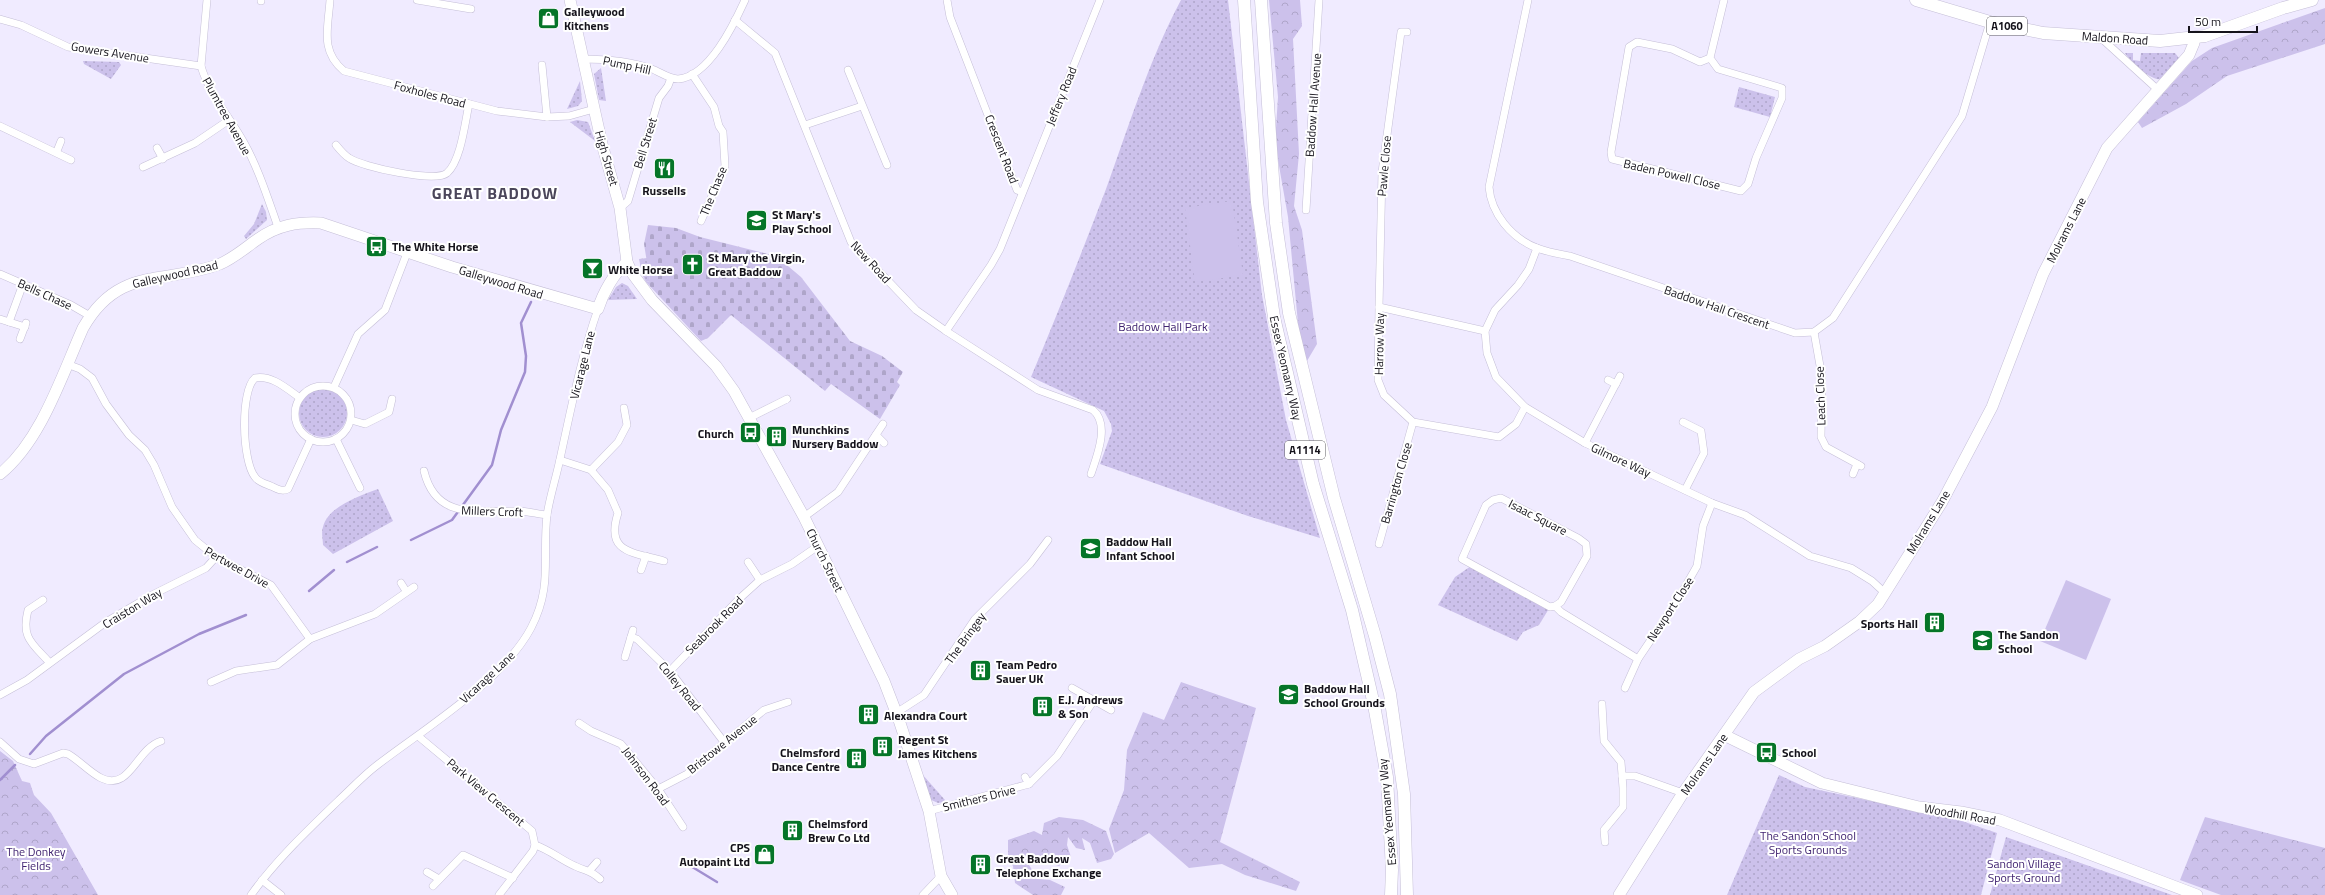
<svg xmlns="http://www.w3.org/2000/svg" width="2325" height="895" font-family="'Titillium Web',sans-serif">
  <defs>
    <pattern id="grass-dots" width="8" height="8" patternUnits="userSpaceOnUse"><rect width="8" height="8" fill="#ccc1eb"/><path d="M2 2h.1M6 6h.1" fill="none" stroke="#aea5c9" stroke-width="1.8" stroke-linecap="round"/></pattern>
    <pattern id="forest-crowns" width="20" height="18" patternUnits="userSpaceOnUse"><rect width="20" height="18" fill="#ccc1eb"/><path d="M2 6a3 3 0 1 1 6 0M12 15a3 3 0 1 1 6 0" fill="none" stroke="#aea5c9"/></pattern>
    <pattern id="cemetery-stones" width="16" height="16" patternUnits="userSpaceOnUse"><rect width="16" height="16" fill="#ccc1eb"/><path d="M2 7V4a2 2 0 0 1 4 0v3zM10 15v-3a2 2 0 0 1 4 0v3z" fill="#aea5c9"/></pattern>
  </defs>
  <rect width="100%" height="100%" fill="#f0ebff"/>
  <!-- grass -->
  <g fill="url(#grass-dots)">
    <path d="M1181,0H1228L1262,295L1286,420L1320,538L1248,516L1100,464L1112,431L1111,424L1104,411L1031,377C1057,315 1082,252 1106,189C1129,126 1149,60 1181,0Z"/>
    <path d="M2125,53H2133V60L2140,61L2141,53H2175L2179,58L2160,79C2151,81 2129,60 2125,53Z"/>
    <polygon points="83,61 119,62 121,65 111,79 84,64"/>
    <polygon points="601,68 606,101 599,100 594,74"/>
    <polygon points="580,81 582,101 578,106 567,109"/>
    <polygon points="1739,87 1775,97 1770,117 1734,107"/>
    <polygon points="577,120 588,122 595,141 570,122"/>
    <polygon points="262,204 266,212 267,220 246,239 244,236 254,224"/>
    <polygon points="647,258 650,281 646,282 642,274 639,259"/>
    <polygon points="622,283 628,286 637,299 608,300 616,287"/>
    <circle cx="323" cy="413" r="24"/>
    <path d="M378,489L393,521L333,554L323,545C323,540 321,532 323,527C328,506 360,496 378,489Z"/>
    <polygon points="1471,566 1550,607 1539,625 1523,632 1517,641 1438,605 1455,577"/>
    <polygon points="922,774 945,800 944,802 938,803 929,799"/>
    <polygon points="1779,775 1805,787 1956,819 1997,833 1981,895 1727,895"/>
    <polygon points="2006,837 2172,895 1990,895"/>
  </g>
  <!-- forest -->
  <g fill="url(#forest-crowns)">
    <polygon points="1269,0 1300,0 1302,26 1293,39 1299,154 1294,206 1302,230 1317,344 1307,361 1299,334 1288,217 1275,143 1278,97"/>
    <polygon points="2325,8 2325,44 2227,76 2186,104 2142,128 2138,122 2192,61 2212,48"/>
    <polygon points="1181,682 1256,708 1220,842 1300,882 1296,891 1245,875 1222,864 1189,868 1149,833 1115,853 1109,829 1124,790 1127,750 1143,712 1164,720"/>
    <polygon points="0,751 13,761 22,781 30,783 34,795 51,813 98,895 0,895"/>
    <polygon points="1059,817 1083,820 1106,831 1114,854 1111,859 1097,863 1090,843 1082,838 1085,850 1076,848 1068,837 1067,845 1071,857 1059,866 1046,862 1035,856 1029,865 1038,879 1050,880 1065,887 1061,895 1033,895 1015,883 1013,866 1008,859 1008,840 1034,831 1042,835 1044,823"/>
    <polygon points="2205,817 2325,848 2325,895 2221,895 2180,880"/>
  </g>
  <!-- cemetery -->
  <polygon fill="url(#cemetery-stones)" points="648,225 676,228 700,237 776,256 801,277 850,341 882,356 903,372 897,382 900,385 880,419 831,384 825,391 731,315 708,338 701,341 646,282 650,281 644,244"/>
  <!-- pitch -->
  <g fill="#ccc1eb">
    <polygon points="1232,201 1243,275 1195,282 1185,208"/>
    <polygon points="2066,580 2111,599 2086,660 2040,641"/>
  </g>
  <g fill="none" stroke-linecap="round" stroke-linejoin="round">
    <!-- stream -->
    <g stroke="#a18fd0" stroke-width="2.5">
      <polyline points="411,540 452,520 492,465 501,430 525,372 526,356 521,323 531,302"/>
      <polyline points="347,562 377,547"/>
      <polyline points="309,591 334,570"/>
      <polyline points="30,754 46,736 124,674 199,634 246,615"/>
      <polyline points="0,780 15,765"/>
      <polyline points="689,865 717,882"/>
    </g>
    <defs>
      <g id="street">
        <path d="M207,0L201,66C209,94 229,116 243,141C258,167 268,199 278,227"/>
        <path d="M330,0C328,29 320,51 344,71L497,111L547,117L569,116L594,109"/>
        <polyline points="417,0 471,9"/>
        <polyline points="947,0 950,17 1017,190 1022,192"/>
        <path d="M1528,0L1489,187C1491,213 1511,238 1537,248C1547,252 1559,254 1570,256L1795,333L1814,332L1833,318L1962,116L1990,22"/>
        <polyline points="261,1 261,0"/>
        <polyline points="0,19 21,25 68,47 201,66"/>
        <path d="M735,20L775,53L851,242L916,310L946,331L1038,390L1093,410C1110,424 1097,456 1091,474"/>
        <polyline points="2101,38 2157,89"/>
        <polyline points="1710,58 1718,69 1782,88 1782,98 1756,158 1748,184 1741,191 1612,159 1611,152 1629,47 1637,42 1672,49 1700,62 1710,58 1724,0"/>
        <path d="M582,59C606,59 630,61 652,69C660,72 669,79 678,79C709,77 734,24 745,0"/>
        <polyline points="542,65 547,117"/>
        <polyline points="848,70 887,165"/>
        <polyline points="692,74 714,107 719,126 723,132 725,166 701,221"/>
        <polyline points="805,125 862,106"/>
        <polyline points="0,126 71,160"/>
        <path d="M336,145C340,150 344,155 349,158C362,167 436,183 447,173C461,161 465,122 469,104"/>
        <polyline points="157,148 163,159"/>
        <polyline points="57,151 61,141"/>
        <polyline points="143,167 195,143 229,120"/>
        <polyline points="620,208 628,201 659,98 668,86 671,78"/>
        <polyline points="1306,210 1319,0"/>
        <polyline points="1537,248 1529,269 1518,285 1495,310 1485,331 1487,353 1496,377 1525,407 1585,443 1712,503 1745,515 1810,556 1851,568 1872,581 1885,593"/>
        <polyline points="0,274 71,305 90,316"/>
        <polyline points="1379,307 1382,172 1401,32 1407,32"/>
        <polyline points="0,319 25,327"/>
        <polyline points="9,322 23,284"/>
        <polyline points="946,331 991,265 1000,249 1100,0"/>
        <polyline points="1485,331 1379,307 1378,380 1384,395 1413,422 1499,437 1516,424 1525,407"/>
        <polyline points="1814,332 1822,377 1821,437 1826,447 1861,466"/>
        <polyline points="20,339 26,323"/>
        <polyline points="67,364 80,369 92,378 106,404 129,435 145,450 154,465 172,507 195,540 216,557 271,585 310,639"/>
        <polyline points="1608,380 1616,384"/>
        <circle cx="323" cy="414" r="28"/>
        <polyline points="334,387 358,334 385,310 407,253"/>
        <path d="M300,398C286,388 272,375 255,378C240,391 242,461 255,477C258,482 266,484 271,486C277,489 282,492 288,489L311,439"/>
        <polyline points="749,418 787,399"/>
        <polyline points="351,420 365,424 389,412 392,399"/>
        <polyline points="1683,422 1701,431 1704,453 1685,490"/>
        <polyline points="876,435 884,443"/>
        <polyline points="336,439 360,488"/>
        <polyline points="1585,443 1620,376"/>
        <path d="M560,460L591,470L608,490L618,513C605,553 632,552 664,561"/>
        <polyline points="591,470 618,442 627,425 624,408"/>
        <path d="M424,471C436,521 478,510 517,511C527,511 537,514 547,515"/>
        <polyline points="1853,474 1857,464"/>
        <polyline points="804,517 838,492 883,424"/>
        <polyline points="1379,544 1413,422"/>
        <polyline points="748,562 760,580"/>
        <polyline points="641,570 646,556"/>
        <polyline points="401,583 406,591"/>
        <path d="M43,600L28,610C21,638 32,643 49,662"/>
        <polyline points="1555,606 1561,602 1587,556 1586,544 1578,538 1501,498 1493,500 1486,505 1462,559 1550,607 1555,606 1561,612 1638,659"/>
        <polyline points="631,637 637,639 670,671 724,742"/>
        <polyline points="625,657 633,630"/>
        <polyline points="670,671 739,599 760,580 792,564 818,546"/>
        <polyline points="211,682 236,671 277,665 310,639 375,614 414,587"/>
        <polyline points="1072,688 1111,710"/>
        <polyline points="1625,688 1638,659 1677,601 1697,566 1703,526 1712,503"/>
        <polyline points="0,695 27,680 106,622 152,595 206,568 216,557"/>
        <polyline points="1602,704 1604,741 1621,762 1623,788 1623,807 1604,830 1605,842"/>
        <polyline points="896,713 924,695 975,619 1030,564 1048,540"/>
        <polyline points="579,723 591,731 621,744 658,789 683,827"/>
        <polyline points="418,736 532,831 535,845 533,851 499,895"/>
        <path d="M0,742L19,759L34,764L63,753L68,754C80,761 89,772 101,778C130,792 136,749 161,741"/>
        <polyline points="1622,776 1635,776 1683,793"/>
        <polyline points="1025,777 1029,784"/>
        <polyline points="658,789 687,774 764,710 788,702"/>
        <polyline points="929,811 1029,784 1057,756 1094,700"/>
        <path d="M535,845C550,850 561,860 575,866C587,872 589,869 600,879"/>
        <polyline points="590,870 597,862"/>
        <polyline points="427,872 439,879"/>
        <polyline points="262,880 281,895"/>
        <polyline points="433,886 463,855 513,878"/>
        <path d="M251,895C276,860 308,830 339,800C351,789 363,776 376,766C424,729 503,681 531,628C553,586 542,557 547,515C550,496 556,478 560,459C571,409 581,357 598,309"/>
        <polyline points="923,895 941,876"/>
      </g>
      <g id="secondary">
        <polyline points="570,0 602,144 620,208 627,262 632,273 652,300 716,366 734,391 804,517 884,681 899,720 929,811 941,876 952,895"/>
        <path d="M0,474C41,441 62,375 83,328C119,265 164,285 220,264C234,258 245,248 258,239C278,225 297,222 321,223L452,267L598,309C603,293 614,273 627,262"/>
        <polyline points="1724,735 1822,783 1919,807 1961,812 2000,820 2197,895"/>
        <polyline points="1619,895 1683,793 1754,692 1799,659 1825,646 1859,622 1878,604 1942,502 1992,407 2043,274 2107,148 2189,55 2194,43 2194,38"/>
      </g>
      <g id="primary">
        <polyline points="1244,0 1257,202 1274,317 1313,484 1352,610 1374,705 1387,777 1392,870 1391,895"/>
        <polyline points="1261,0 1276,223 1289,313 1334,498 1375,636 1390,694 1404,794 1407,895"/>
        <polyline points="1916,0 1990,22 2043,33 2160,41 2205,36 2283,8 2312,0"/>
      </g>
    </defs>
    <!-- street casing -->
    <use href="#street" stroke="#c5bfd7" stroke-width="8"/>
    <!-- secondary casing -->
    <use href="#secondary" stroke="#c5bfd7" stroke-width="12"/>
    <!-- primary casing -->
    <use href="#primary" stroke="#c5bfd7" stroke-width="13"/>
    <!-- street -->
    <use href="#street" stroke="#fff" stroke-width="7"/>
    <!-- secondary -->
    <use href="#secondary" stroke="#fff" stroke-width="11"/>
    <!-- primary -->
    <use href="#primary" stroke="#fff" stroke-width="12"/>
  </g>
  <!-- icons -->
  <defs>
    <symbol id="shop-square" viewBox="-11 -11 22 22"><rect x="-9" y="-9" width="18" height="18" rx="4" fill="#057528" stroke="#fff"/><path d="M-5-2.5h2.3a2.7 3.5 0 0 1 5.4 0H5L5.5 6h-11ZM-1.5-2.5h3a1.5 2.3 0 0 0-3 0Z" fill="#fff"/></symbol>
    <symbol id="restaurant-square" viewBox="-11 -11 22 22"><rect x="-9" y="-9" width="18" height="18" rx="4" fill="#057528" stroke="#fff"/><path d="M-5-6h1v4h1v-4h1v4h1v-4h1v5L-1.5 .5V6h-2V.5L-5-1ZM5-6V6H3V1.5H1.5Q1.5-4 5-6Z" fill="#fff"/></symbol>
    <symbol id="school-square" viewBox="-11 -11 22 22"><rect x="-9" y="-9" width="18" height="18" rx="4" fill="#057528" stroke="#fff"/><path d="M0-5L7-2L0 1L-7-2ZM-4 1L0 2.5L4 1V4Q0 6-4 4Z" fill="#fff"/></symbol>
    <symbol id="bus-square" viewBox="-11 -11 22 22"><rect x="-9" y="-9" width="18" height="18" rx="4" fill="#057528" stroke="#fff"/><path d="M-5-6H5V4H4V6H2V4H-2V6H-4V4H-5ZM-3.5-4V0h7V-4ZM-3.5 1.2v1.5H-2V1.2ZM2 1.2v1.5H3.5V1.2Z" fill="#fff"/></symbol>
    <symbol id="church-square" viewBox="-11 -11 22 22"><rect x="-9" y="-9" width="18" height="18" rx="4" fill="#057528" stroke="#fff"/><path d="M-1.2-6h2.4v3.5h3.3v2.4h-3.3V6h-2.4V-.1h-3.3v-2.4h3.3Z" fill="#fff"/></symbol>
    <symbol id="bar-square" viewBox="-11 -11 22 22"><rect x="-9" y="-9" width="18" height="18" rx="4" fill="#057528" stroke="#fff"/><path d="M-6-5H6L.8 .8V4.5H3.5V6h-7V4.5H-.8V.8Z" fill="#fff"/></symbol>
    <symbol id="building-square" viewBox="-11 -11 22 22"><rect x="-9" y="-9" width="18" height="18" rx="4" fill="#057528" stroke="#fff"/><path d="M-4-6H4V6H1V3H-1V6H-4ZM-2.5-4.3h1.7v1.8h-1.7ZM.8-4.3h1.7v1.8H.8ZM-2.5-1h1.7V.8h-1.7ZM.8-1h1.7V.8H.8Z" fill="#fff"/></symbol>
  </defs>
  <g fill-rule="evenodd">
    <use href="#shop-square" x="536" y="6" width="25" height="25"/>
    <use href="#restaurant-square" x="652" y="156" width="25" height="25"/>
    <use href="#school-square" x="744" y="208" width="25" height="25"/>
    <use href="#bus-square" x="364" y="234" width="25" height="25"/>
    <use href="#church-square" x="680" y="252" width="25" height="25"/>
    <use href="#bar-square" x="580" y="256" width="25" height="25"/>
    <use href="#bus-square" x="738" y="420" width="25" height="25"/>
    <use href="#building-square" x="764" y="424" width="25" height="25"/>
    <use href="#school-square" x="1078" y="536" width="25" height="25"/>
    <use href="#building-square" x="1922" y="610" width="25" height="25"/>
    <use href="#school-square" x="1970" y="628" width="25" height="25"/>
    <use href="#building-square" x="968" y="658" width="25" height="25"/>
    <use href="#school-square" x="1276" y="682" width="25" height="25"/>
    <use href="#building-square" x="1030" y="694" width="25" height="25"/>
    <use href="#building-square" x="856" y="702" width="25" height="25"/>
    <use href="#building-square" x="870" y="734" width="25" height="25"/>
    <use href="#bus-square" x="1754" y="740" width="25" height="25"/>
    <use href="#building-square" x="844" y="746" width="25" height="25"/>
    <use href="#building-square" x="780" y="818" width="25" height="25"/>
    <use href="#shop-square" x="752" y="842" width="25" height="25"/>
    <use href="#building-square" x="968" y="852" width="25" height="25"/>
  </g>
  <g text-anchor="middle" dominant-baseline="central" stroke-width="4" stroke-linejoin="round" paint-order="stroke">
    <!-- shield labels -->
    <g fill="#fff" stroke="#5b5a5f" stroke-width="1">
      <rect x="1987" y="17" width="40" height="18" rx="3"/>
      <rect x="1285" y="441" width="40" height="18" rx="3"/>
    </g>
    <g font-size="11" font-weight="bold" fill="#15131b">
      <text x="2007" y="26">A1060</text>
      <text x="1305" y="450">A1114</text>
    </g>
    <!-- poi labels -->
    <g font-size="12" font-weight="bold" fill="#15131b" stroke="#fff" text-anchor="start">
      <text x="564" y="11">Galleywood<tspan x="564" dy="14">Kitchens</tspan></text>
      <text x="664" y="190" text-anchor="middle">Russells</text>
      <text x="772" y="214">St Mary's<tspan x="772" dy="14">Play School</tspan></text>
      <text x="392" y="246">The White Horse</text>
      <text x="708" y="257">St Mary the Virgin,<tspan x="708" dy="14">Great Baddow</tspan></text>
      <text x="608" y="269">White Horse</text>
      <text x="792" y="429">Munchkins<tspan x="792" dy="14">Nursery Baddow</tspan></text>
      <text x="734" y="433" text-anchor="end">Church</text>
      <text x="1106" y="541">Baddow Hall<tspan x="1106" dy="14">Infant School</tspan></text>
      <text x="1918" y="623" text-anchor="end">Sports Hall</text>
      <text x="1998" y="634">The Sandon<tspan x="1998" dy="14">School</tspan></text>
      <text x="996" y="664">Team Pedro<tspan x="996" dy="14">Sauer UK</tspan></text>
      <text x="1304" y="688">Baddow Hall<tspan x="1304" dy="14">School Grounds</tspan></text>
      <text x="1058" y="699">E.J. Andrews<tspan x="1058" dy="14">&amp; Son</tspan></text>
      <text x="884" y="715">Alexandra Court</text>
      <text x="898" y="739">Regent St<tspan x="898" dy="14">James Kitchens</tspan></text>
      <text x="840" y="752" text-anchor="end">Chelmsford<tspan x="840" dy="14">Dance Centre</tspan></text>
      <text x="1782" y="752">School</text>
      <text x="808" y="823">Chelmsford<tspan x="808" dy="14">Brew Co Ltd</tspan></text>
      <text x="750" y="847" text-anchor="end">CPS<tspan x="750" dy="14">Autopaint Ltd</tspan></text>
      <text x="996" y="858">Great Baddow<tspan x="996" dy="14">Telephone Exchange</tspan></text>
    </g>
    <!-- street labels -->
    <g font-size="12" fill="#15131b" stroke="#fff">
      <text transform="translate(2115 38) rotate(4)">Maldon Road</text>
      <text transform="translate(110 52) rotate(9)">Gowers Avenue</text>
      <text transform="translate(627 65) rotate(12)">Pump Hill</text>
      <text transform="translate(430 94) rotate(15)">Foxholes Road</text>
      <text transform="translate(1061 96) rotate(-68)">Jeffery Road</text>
      <text transform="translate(1313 105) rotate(-86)">Baddow Hall Avenue</text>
      <text transform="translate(227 116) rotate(61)">Plumtree Avenue</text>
      <text transform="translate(645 143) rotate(-73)">Bell Street</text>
      <text transform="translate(1002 149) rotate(69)">Crescent Road</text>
      <text transform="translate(607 158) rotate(74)">High Street</text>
      <text transform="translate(1384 166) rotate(-85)">Pawle Close</text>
      <text transform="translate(1672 174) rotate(13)">Baden Powell Close</text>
      <text transform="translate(713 191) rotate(-68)">The Chase</text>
      <text transform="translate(2066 230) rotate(-63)">Molrams Lane</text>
      <text transform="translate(871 262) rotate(47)">New Road</text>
      <text transform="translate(175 274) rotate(-13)">Galleywood Road</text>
      <text transform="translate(501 282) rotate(17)">Galleywood Road</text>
      <text transform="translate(45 294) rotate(24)">Bells Chase</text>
      <text transform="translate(1717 307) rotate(19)">Baddow Hall Crescent</text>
      <text transform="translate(1379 344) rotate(-89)">Harrow Way</text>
      <text transform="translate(582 365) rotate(-76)">Vicarage Lane</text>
      <text transform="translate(1286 368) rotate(77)">Essex Yeomanry Way</text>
      <text transform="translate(1820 396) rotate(-92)">Leach Close</text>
      <text transform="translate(1621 460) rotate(25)">Gilmore Way</text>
      <text transform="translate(1396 483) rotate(-74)">Barrington Close</text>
      <text transform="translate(492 511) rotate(2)">Millers Croft</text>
      <text transform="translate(1538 517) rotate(27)">Isaac Square</text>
      <text transform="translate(1928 522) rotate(-59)">Molrams Lane</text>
      <text transform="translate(825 560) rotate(64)">Church Street</text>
      <text transform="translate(237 567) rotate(29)">Pertwee Drive</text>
      <text transform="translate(132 608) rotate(-31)">Craiston Way</text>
      <text transform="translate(1670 609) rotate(-57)">Newport Close</text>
      <text transform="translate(714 625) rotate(-45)">Seabrook Road</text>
      <text transform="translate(965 638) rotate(-54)">The Bringey</text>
      <text transform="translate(487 677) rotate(-43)">Vicarage Lane</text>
      <text transform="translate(680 686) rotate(51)">Colley Road</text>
      <text transform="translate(722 744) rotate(-39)">Bristowe Avenue</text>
      <text transform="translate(1704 764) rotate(-55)">Molrams Lane</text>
      <text transform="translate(646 776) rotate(53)">Johnson Road</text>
      <text transform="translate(486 792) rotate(40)">Park View Crescent</text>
      <text transform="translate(979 798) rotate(-14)">Smithers Drive</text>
      <text transform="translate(1387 812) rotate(-95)">Essex Yeomanry Way</text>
      <text transform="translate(1960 814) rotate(10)">Woodhill Road</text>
    </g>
    <!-- park labels -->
    <g font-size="12" fill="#412471" stroke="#fff">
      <text x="1163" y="326">Baddow Hall Park</text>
      <text x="1808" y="835">The Sandon School<tspan x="1808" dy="14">Sports Grounds</tspan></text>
      <text x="36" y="851">The Donkey<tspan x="36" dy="14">Fields</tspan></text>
      <text x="2024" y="863">Sandon Village<tspan x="2024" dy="14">Sports Ground</tspan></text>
    </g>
    <!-- district labels -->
    <g font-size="16" font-weight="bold" letter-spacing="1" fill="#4b465a" stroke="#fff">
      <text x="495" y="193">GREAT BADDOW</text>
    </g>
  </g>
  <!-- scale -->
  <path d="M2189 26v6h68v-6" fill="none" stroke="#15131b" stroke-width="2"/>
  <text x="2195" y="26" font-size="12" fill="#15131b" stroke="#ffffff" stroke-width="3" paint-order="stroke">50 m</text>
</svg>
